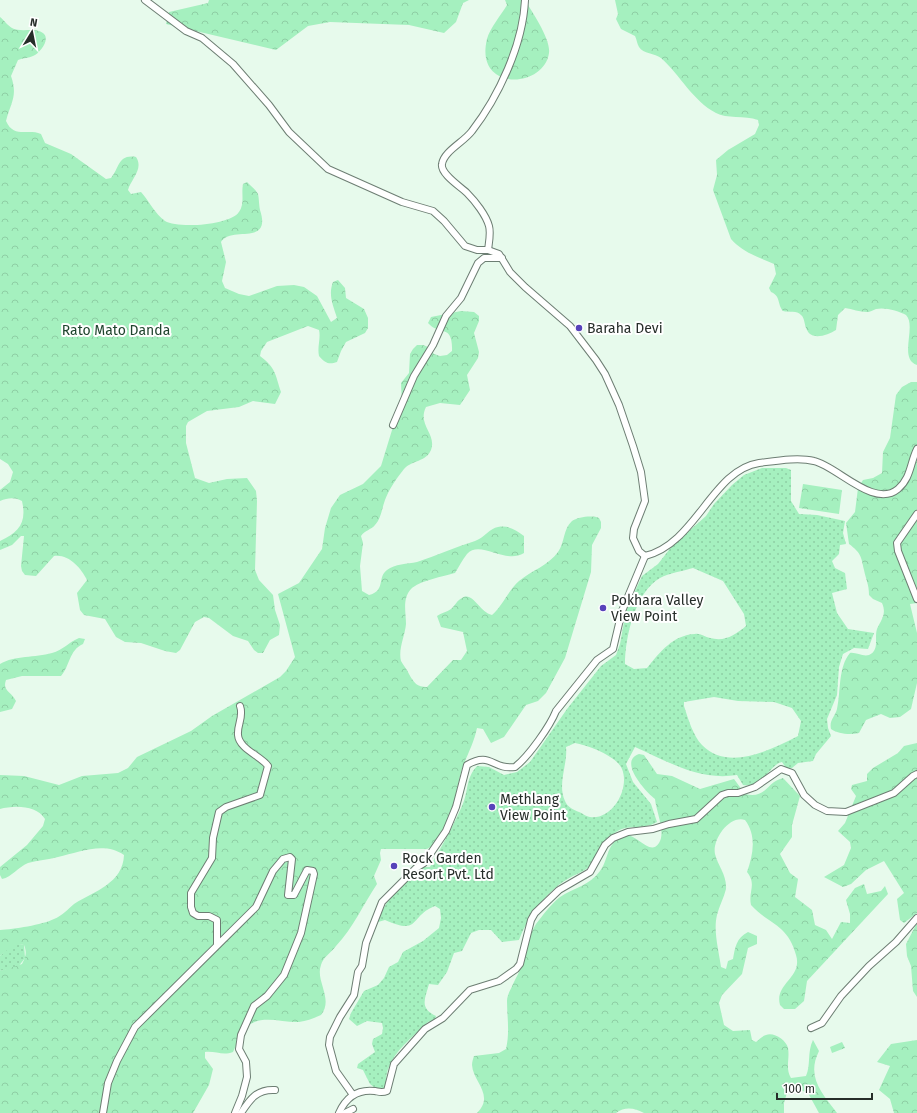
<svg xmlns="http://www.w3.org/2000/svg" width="917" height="1113" font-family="'Fira Sans',sans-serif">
  <defs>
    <pattern id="grass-dots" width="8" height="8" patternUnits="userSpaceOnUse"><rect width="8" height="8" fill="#a5f0bf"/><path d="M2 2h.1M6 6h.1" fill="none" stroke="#8ecea4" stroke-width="1.8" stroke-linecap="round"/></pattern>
    <pattern id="forest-crowns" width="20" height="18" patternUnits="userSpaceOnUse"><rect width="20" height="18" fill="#a5f0bf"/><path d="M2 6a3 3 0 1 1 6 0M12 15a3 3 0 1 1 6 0" fill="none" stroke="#8ecea4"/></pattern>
  </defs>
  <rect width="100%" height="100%" fill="#e7faec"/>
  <!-- grass -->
  <g fill="url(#grass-dots)" fill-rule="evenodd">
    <path d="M762,468H786L791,470V501L799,514L817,515L845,521L843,533L846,544L840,545L839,554L832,561L835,568L845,573L847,589L832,593L837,613L848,629L874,633L868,649L854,648L843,654L839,667L837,695L827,719L828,728L831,736L816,754L813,761L798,763L792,768H786L782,762C770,764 764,788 743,785L737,775C699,781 669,762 635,747L626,764L633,782L651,804L657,822C641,831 630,823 616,832C609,836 601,846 597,853C595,856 595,861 592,864C585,872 575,874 566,880C545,893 528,917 519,940L502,942L491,930H479L471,933L462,951L454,953L447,972L438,985L429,984C425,999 419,1008 436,1016L435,1020L428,1022C415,1035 396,1049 389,1067C384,1077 389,1083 381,1093L370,1084L363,1070L357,1068L358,1064L375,1052L372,1044L373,1039L382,1034L383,1028L382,1023L367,1021L357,1026L349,1019L351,1013L364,991L378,985L384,978L389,967L398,962L403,952L423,941L439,928L441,918L440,909L435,906C409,916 421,936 385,920L378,922C382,907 394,891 406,881C412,876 418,873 423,867H430C441,847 453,827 462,806C469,791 465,779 477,766L489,767L504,775L517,772L530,762L567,709L601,666L616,655L620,644L626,611L642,576L658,564L672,546L706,516L714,504L732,485L744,475ZM693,568L723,581L744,614L746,626C735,635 725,642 710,638C705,637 700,633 695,634C673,635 660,652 647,668L634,669L625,664C625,638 635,592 660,578C669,573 683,571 693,568ZM714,697L738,701L774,702L792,708L801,721L798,736C770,750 729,772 702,745C693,736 688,718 684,706V702ZM575,743C587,745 617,756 622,769C630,788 613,820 590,817C587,817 582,813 579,812C574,810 567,807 565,801C557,784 568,764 566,747Z"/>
    <polygon points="15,944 24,945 25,958 18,967 0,971 0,956 9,947"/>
  </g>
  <!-- forest -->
  <g fill="url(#forest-crowns)">
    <polygon points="209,0 469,0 463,3 456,22 444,33 409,25 330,22 308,26 276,50 166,24 169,12 208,3"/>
    <path d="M505,0H525C532,12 551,39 549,53C544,89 474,92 487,39C490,28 501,15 507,5Z"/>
    <path d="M615,0H917V365C898,359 917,326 906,315C899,311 885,307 876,309C873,310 870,312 867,312C860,312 852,309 845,308L838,315L836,330C828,335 812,341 807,330C804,325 805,318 801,315C797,310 789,313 783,311C777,304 781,296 771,292L769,288L776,274L774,264C760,258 742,252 731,239L713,190L717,175L716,160L728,150L755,134L759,125L758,120C745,115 726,119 716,113C693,101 680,75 661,58C655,53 643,54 639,47C637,44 637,40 635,36L621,29L616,19L618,14Z"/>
    <path d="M0,17C4,20 8,26 12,28C21,33 35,27 43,33C51,39 40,53 33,56C29,58 23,58 18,60L11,76C18,96 11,102 6,121C14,139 28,128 41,134L45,143L71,154L106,179L111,178C120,167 118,154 136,157C144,169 131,179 128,190L131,194L141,192C149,201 155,214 165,221C178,229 231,225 239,212C245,203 241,194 243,184L247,182C250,185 256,190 258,194C259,198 259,205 260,210C272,247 231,225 221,242L226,262L222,281L225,288L239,294L249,296L277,286L294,285L304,287L317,296L331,322L337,318C333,305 328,295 333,282L338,280L345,288L346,298L364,309L368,318V328L365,333L346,342L341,351L337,362C329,365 325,363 319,356C317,347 321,338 319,330L308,326L267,342L261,351L260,356C276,368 275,374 281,392L275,404L253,401L239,407L207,411L188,422L186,426V443L195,478L209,483L227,479L247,478L256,491L257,501L255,570L259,580L273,595L275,610L280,625L279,635L270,640L263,653H258L254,650L248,641L233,636L209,618L204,617L195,622L180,650L176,653L165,651L141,643L125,642L116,637L105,619L84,615L80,610L77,593L87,580C81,568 69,554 54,556L36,576L25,575L22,571L21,566L24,536H21L12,545L0,550V541C19,532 27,523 22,501C14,497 8,498 0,501V490L10,482L13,472L8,464L0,459Z"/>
    <path d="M461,311L474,312L479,316V321L474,333L479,352L478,358L467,375L470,390L460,405L440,403L426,407C417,425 437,434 431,450C426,462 412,460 404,469C397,478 389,489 385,500C382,508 381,519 375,525C371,530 365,530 361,536L363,543L360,566L362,591L369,595C386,591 377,577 387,570C395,564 407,564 417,562C436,556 455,547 475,541C484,538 490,528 498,527C509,525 516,530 524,536V553C505,565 480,539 467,554C462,560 459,567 455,573C444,576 419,581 411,589C402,599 406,612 406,624C405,636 398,649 401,661C403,665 407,669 409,674C414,683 417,687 427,687L453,660H461L467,651L463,632L441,627L437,616C441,613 447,612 451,609C455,606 457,600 462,598C473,591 479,612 492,615C503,605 508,591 519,581C531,571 549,565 558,552C565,542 563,529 572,521C578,517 592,515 599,518L601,522V528L592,545L591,572L565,658L546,693L538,701L526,705L504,737L491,743L483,729L477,728C474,743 467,755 462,769C455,792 451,838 427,849H381L380,853L381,860L374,876L377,884C363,905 353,928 336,946C331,953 323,957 321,965C315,981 334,999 321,1015C314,1018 307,1021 299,1022C282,1023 258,1013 245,1029C239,1035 237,1044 233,1052C223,1056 216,1051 205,1052V1058L213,1069L209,1085L193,1113H0V971L22,964C26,957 27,952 24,945C12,944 9,949 0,956V930C14,929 42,925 54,919C62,916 68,909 74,904C95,891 123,883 124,855C105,841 79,852 58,857C48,860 38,860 28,863C18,867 12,877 2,879L0,875V867L27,845L43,826L45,819C37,805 14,805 0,809V775L24,776L59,785L82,776L118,773L128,768L137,757L191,731L212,716L280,677L286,671L295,657L278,594L299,583L322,549L325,528L331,508L340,495L363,484L381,466L396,417L402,405L401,383L409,373L410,354L413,349L417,345H423L428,347L434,354L440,356L447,355L452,351C453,323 439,336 428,323L431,317Z"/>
    <path d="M911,382H917V603L910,604L917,633V683L911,709L900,717L890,718L881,714L866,720L859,733C850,735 838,734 831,729C829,720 835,717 837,709C841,691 838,667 850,653C856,652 863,657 869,655C880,650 874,638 877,629C881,620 887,614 882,603L873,599L869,595C869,584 866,580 864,570C861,556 861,553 849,544L846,523L855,512L858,488L863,480L873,478L882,473L883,452L890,438L896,395L902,387Z"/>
    <polygon points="803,484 842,490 839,514 799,508"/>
    <path d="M79,638L85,639L83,644C69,650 70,666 61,676H22L6,680C2,691 12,692 16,701L12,709L0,712V664C15,655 35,658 52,653C63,650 69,642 79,638Z"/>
    <polygon points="917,743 917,913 904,923 900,920 897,899 904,893 884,861 866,870 851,884 843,887 824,877 844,865 851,848 850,842 838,831 845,823 856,796 851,789 852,785 867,781 867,774 873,768 898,753 904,746"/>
    <path d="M639,754L644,755L657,774L672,776L700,789L734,779L745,794C767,799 766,782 783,778L800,796L792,825V837L780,854L790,873L798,879L795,897L812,910L815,925L826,930L832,939L841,922L850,923V914L846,900L855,888L864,884L867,894L881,891L885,886L888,894L807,981L804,1001L795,1009H784L780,1005C774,983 803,978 796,955C788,924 768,924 751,905C748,891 757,885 747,872C753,855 757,836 745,820C729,815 712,840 715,854C718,866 727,875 726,889C724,898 719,906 717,915C713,931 719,951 721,967L726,969L728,961L733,959C735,948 736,938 748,932L757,936V944L748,948L742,974L722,995L719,1003L724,1025L733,1031L750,1030L752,1040L756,1042C759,1040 762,1036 766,1035C774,1032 786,1040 788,1048C790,1059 785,1068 791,1078L806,1076C811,1065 807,1052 813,1040L819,1051C806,1077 822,1093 837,1113H819L808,1093L793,1087L788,1089L784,1103V1113H644C635,1108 625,1106 616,1113H477C495,1095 473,1082 472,1065C472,1062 473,1059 474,1056L499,1053L506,1049C510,1032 507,1017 507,1001C507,995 511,989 513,984C517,976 522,967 524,959C527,947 529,935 536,924C543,915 551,904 560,897C574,888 590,885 600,871C608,861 606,846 620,837C634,827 649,859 659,843C666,832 656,811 655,799C645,791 618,761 639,754Z"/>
    <polygon points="917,923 917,997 913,991 911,966 907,956 906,944"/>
    <polygon points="917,1040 917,1113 894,1113 890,1099 879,1090 890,1066 877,1062 891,1044"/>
    <polygon points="842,1042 845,1048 832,1053 830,1047"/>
  </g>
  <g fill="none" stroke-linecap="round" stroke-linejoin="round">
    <defs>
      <g id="minor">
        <polyline points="145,0 186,31 202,38 233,64 269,105 289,132 328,169 402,202 433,211 444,221 465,246 477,250 488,250 499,254 510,272 525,287 570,326 596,360 605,374 619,405 633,446 641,472 645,501 634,529 633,538 639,551 645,556"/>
        <path d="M488,250C489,242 491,233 489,226C486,215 475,201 467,193C461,187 440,174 442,164C444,151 464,142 472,131C499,96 523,44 525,0"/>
        <polyline points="393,425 414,376 433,345 446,316 461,298 478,263 484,258 502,258"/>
        <polyline points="917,514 897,543 898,551 917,599"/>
        <path d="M645,556C696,544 712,470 759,463C775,461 798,457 814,461C837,466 874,509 898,489C911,478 910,463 917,449"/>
        <path d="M217,944V920L209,916H198L193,913L191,907V893L212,858L213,838L219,812L226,807L260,795L268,766C261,756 239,749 238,735C237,724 244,717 240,706"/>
        <polyline points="811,1028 822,1023 841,996 869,966 896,942 917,918"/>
        <path d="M353,1095L336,1071L329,1045L330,1037L340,1017L354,995L358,972L362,966L366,943L382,902L416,868L424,863L446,831L456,807L467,765C491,751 492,770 515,767C529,756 550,726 556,711L597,660L613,649L622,611L645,556"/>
        <polyline points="103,1113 108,1083 117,1061 135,1027 256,907 273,871 283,859 290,857 292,859 288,895 294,895 307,870 313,871 314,874 301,933 284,975 267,996 254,1006 241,1035 239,1049 246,1062 247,1077 242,1096 235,1113"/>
        <path d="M241,1113C250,1099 257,1089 275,1090"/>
        <path d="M339,1113C346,1097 358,1089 375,1091C380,1092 382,1093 387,1091L394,1064L425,1029L443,1018L470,990L499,981L516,969L520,964L531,920L535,913L559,890L590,872L605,845L613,838L628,832L653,829L669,824L696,819L722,795L728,793H738L755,787L781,769L792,773L804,795L815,805L827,811L846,812L894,793L913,776L917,774"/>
        <polyline points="345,1113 353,1109"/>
      </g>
    </defs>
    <!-- minor casing -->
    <use href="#minor" stroke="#6d7e73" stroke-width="8"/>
    <!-- minor -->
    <use href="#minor" stroke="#fff" stroke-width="6"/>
  </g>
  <!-- markers -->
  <g fill="#5742ba" stroke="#fff" stroke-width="1.5">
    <circle cx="579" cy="328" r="4"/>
    <circle cx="603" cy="608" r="4"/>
    <circle cx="492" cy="807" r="4"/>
    <circle cx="394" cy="866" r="4"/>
  </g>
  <g text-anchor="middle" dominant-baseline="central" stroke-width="4" stroke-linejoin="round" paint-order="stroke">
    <!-- poi labels -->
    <g font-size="14" fill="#262d29" stroke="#fff" text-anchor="start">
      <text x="587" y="328">Baraha Devi</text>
      <text x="611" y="600">Pokhara Valley<tspan x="611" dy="16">View Point</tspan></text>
      <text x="500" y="799">Methlang<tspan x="500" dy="16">View Point</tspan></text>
      <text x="402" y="858">Rock Garden<tspan x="402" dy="16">Resort Pvt. Ltd</tspan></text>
    </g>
    <!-- park labels -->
    <g font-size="14" fill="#1f452e" stroke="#fff">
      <text x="116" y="330">Rato Mato Danda</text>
    </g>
  </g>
  <!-- north arrow -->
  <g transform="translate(32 32) rotate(10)" stroke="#ffffff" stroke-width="3" paint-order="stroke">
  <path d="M0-3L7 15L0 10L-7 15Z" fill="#262d29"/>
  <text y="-6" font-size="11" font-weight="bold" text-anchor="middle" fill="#262d29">N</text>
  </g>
  <!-- scale -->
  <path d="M777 1093v6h95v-6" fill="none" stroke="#262d29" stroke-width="2"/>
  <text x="783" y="1093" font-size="12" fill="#262d29" stroke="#ffffff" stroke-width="3" paint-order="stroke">100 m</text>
</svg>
